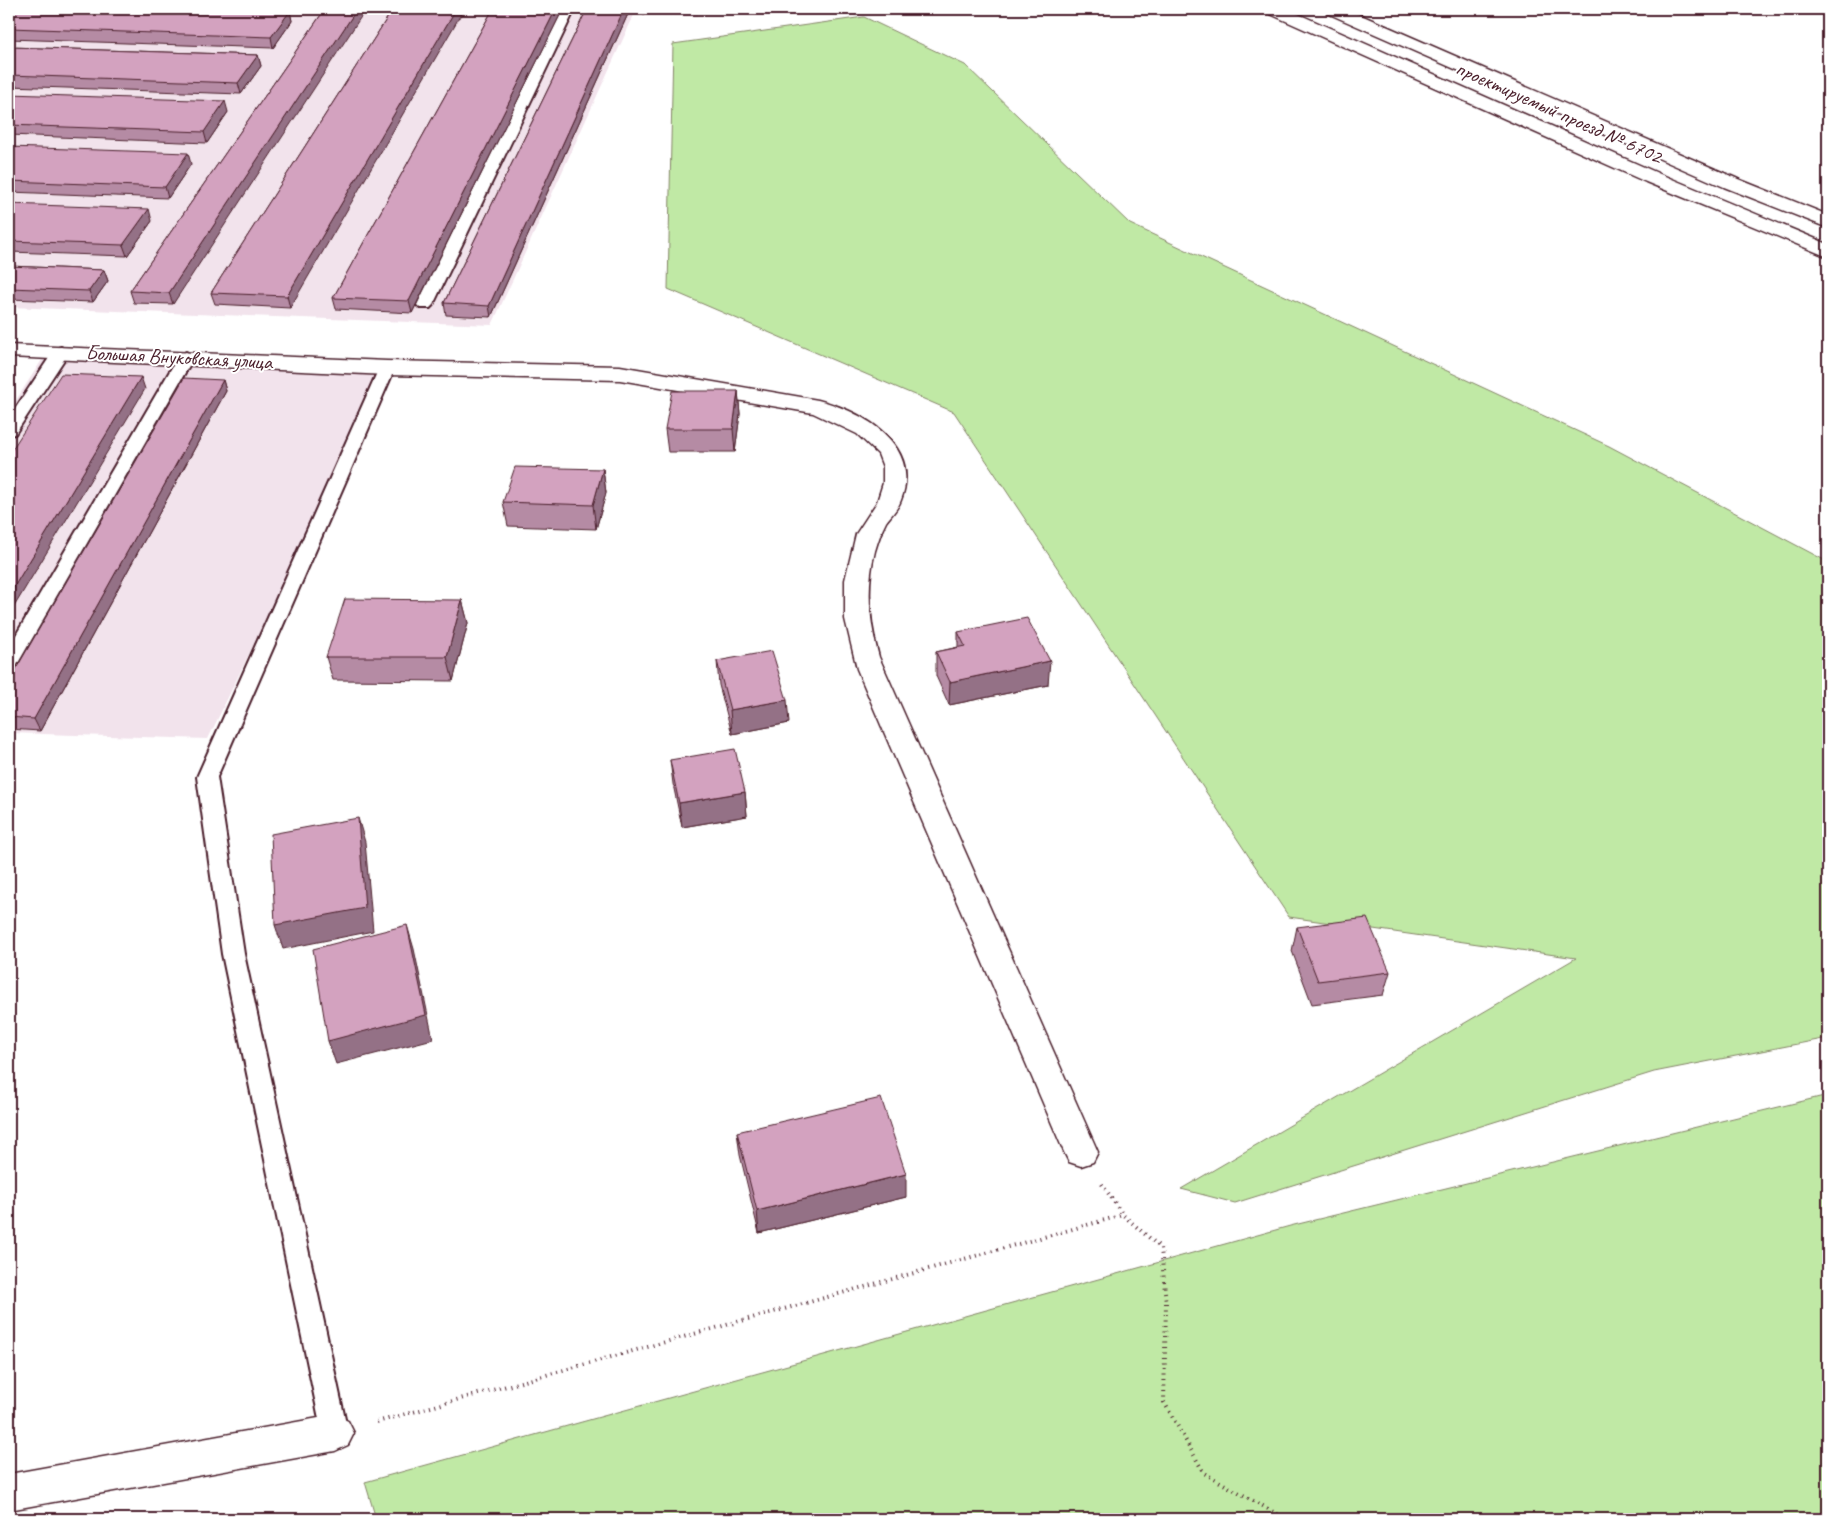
<svg xmlns="http://www.w3.org/2000/svg" width="1837" height="1528" font-family="Caveat,sans-serif">
  <rect width="100%" height="100%" fill="#fff"/>
  <filter id="ink" filterUnits="userSpaceOnUse"><feTurbulence type="fractalNoise" baseFrequency=".02" numOctaves="2"/><feDisplacementMap in="SourceGraphic" scale="10" xChannelSelector="R" yChannelSelector="G"/><feConvolveMatrix kernelMatrix="1 2 1 2 8 2 1 2 1" color-interpolation-filters="sRGB"/></filter>
  <g filter="url(#ink)">
    <!-- built -->
    <g fill="#f2e3ec">
      <polygon points="9,9 700,9 697,16 634,15 492,325 9,307"/>
      <polygon points="47,352 390,361 208,739 9,733 9,411"/>
    </g>
    <!-- green -->
    <g fill="#c0e9a5" stroke="#858468">
      <polygon points="864,17 965,65 1130,224 1609,446 1828,562 1828,1038 1654,1072 1235,1203 1181,1189 1576,958 1289,917 954,412 668,289 673,44"/>
      <polygon points="1828,1095 1828,1519 376,1519 365,1482 1290,1226"/>
    </g>
    <g fill="none" stroke-linecap="round" stroke-linejoin="round">
      <defs>
        <g id="service">
          <polygon points="563,9 575,9 433,305 430,308 420,308 417,305"/>
          <polygon points="61,347 69,352 15,434 9,435 9,418 55,349"/>
          <polygon points="186,352 194,357 18,663 16,667 9,669 9,647 178,357"/>
          <polygon points="387,363 395,368 217,777 244,954 348,1433 345,1442 335,1446 325,1442 322,1433 222,954 197,777 379,368"/>
        </g>
        <g id="minor">
          <path d="M9,345L387,361L620,366L818,400C864,412 922,445 901,500C898,509 891,515 886,522C881,531 878,541 875,551C866,587 869,621 879,657L1098,1152L1093,1162L1081,1166L1069,1162L1064,1152L857,669L845,619V580L856,534L877,502L883,483V467L878,454L857,434L813,413L620,380L387,375L9,357Z"/>
          <polygon points="335,1415 348,1421 354,1433 348,1445 335,1451 9,1510 9,1474"/>
        </g>
        <g id="secondary">
          <polygon points="1266,9 1287,9 1660,174 1828,244 1828,257 1646,182 1268,13"/>
          <polygon points="1325,9 1347,9 1738,179 1828,215 1828,228 1724,187 1327,13"/>
        </g>
      </defs>
      <!-- service casing -->
      <use href="#service" stroke="#4a1f2b" stroke-width="4"/>
      <!-- minor casing -->
      <use href="#minor" stroke="#4a1f2b" stroke-width="3"/>
      <!-- secondary casing -->
      <use href="#secondary" stroke="#4a1f2b" stroke-width="3"/>
      <!-- path -->
      <g stroke="#4a1f2b" stroke-width="4" stroke-dasharray="1 4.5" stroke-linecap="butt">
        <polyline points="1102,1184 1123,1215 1161,1248 1166,1303 1164,1402 1204,1473 1286,1519"/>
        <polyline points="377,1422 1123,1215"/>
      </g>
      <!-- service -->
      <use href="#service" fill="#fff" fill-rule="evenodd"/>
      <!-- minor -->
      <use href="#minor" fill="#fff" fill-rule="evenodd"/>
      <!-- secondary -->
      <use href="#secondary" fill="#fff" fill-rule="evenodd"/>
    </g>
    <!-- wall -->
    <g fill="#b58ba4" stroke="#4a1f2b">
      <polygon points="325,9 173,304 134,303 130,291"/>
      <polygon points="393,9 290,308 215,304 211,293"/>
      <polygon points="493,9 563,9 412,313 336,309 333,298"/>
      <polygon points="587,9 654,9 651,14 628,14 491,317 446,315 444,303"/>
      <polygon points="290,11 292,21 273,48 9,39 9,16"/>
      <polygon points="9,47 258,55 261,66 241,94 9,86"/>
      <polygon points="9,94 228,112 207,143 9,135"/>
      <polygon points="9,147 191,164 168,198 9,192"/>
      <polygon points="9,204 152,221 127,256 9,252"/>
      <polygon points="9,266 104,270 108,281 93,302 9,299"/>
      <polygon points="223,380 226,391 40,731 9,729 9,681"/>
      <polygon points="738,391 740,414 735,452 668,452 665,429"/>
      <polygon points="603,469 606,493 596,529 508,526 503,502"/>
      <polygon points="462,600 468,623 453,681 333,680 326,657"/>
      <polygon points="958,632 1048,685 949,705 936,676 936,652 958,647"/>
      <polygon points="717,661 789,723 732,734 719,685"/>
      <polygon points="670,760 745,792 747,816 682,827 673,784"/>
      <polygon points="1297,927 1390,972 1383,995 1312,1004 1292,951"/>
      <polygon points="737,1132 906,1197 759,1233 740,1155"/>
    </g>
    <!-- shaded-wall -->
    <g fill="#947186" stroke="#4a1f2b">
      <polygon points="357,9 366,9 173,304 169,293"/>
      <polygon points="456,9 464,9 290,308 287,296"/>
      <polygon points="556,9 563,9 412,313 409,301"/>
      <polygon points="624,9 627,9 628,14 491,317 489,306"/>
      <polygon points="651,9 654,9 651,14"/>
      <polygon points="290,11 292,21 273,48 271,37"/>
      <polygon points="258,55 261,66 241,94 238,83"/>
      <polygon points="225,101 228,112 207,143 204,132"/>
      <polygon points="188,153 191,164 168,198 165,187"/>
      <polygon points="149,209 152,221 127,256 123,245"/>
      <polygon points="104,270 108,281 93,302 89,291"/>
      <polygon points="141,377 145,389 9,615 9,595"/>
      <polygon points="223,380 226,391 40,731 34,719"/>
      <polygon points="738,391 740,414 735,452 733,429"/>
      <polygon points="603,469 606,493 596,529 593,505"/>
      <polygon points="462,600 468,623 453,681 447,657"/>
      <polygon points="1050,661 1048,685 949,705 950,682"/>
      <polygon points="787,700 789,723 732,734 730,710"/>
      <polygon points="745,792 747,816 682,827 679,803"/>
      <polygon points="358,818 365,842 373,931 283,949 275,925"/>
      <polygon points="407,925 414,949 433,1039 336,1064 328,1041"/>
      <polygon points="906,1174 906,1197 759,1233 757,1211"/>
    </g>
    <!-- building -->
    <g fill="#d3a2bf" stroke="#4a1f2b">
      <polygon points="15,9 220,9 290,11 271,37 9,28 9,16"/>
      <polygon points="325,9 357,9 169,293 130,291"/>
      <polygon points="393,9 456,9 287,296 211,293"/>
      <polygon points="493,9 556,9 409,301 333,298"/>
      <polygon points="587,9 624,9 489,306 444,303"/>
      <polygon points="9,47 258,55 238,83 9,75"/>
      <polygon points="9,94 225,101 204,132 9,125"/>
      <polygon points="9,147 188,153 165,187 9,181"/>
      <polygon points="9,204 149,209 123,245 9,241"/>
      <polygon points="9,266 104,270 89,291 9,288"/>
      <polygon points="61,374 141,377 9,595 9,454"/>
      <polygon points="184,378 223,380 34,719 9,717 9,681"/>
      <polygon points="672,391 738,391 733,429 665,429"/>
      <polygon points="515,467 603,469 593,505 503,502"/>
      <polygon points="345,599 462,600 447,657 326,657"/>
      <polygon points="1027,618 1050,661 950,682 936,652 965,646 958,632"/>
      <polygon points="772,651 787,700 730,710 717,661"/>
      <polygon points="735,749 745,792 679,803 670,760"/>
      <polygon points="358,818 365,908 275,925 271,834"/>
      <polygon points="1367,918 1390,972 1318,981 1297,927"/>
      <polygon points="407,925 426,1015 328,1041 313,949"/>
      <polygon points="881,1098 906,1174 757,1211 737,1132"/>
    </g>
  </g>
  <g text-anchor="middle" dominant-baseline="central" stroke-width="4" stroke-linejoin="round" paint-order="stroke">
    <!-- far-street labels -->
    <g font-size="21" fill="#4a1f2b" stroke="#fff">
      <text transform="translate(1559 112) rotate(24)">проектируемый проезд № 6702</text>
      <text transform="translate(179 357) rotate(3)">Большая Внуковская улица</text>
    </g>
  </g>
  <!-- margin -->
  <rect width="1837" height="1528" fill="none" stroke="#fff" stroke-width="30"/>
  <rect x="15" y="15" width="1807" height="1498" fill="none" stroke="#4a1f2b" stroke-width="2" filter="url(#ink)"/>
</svg>
